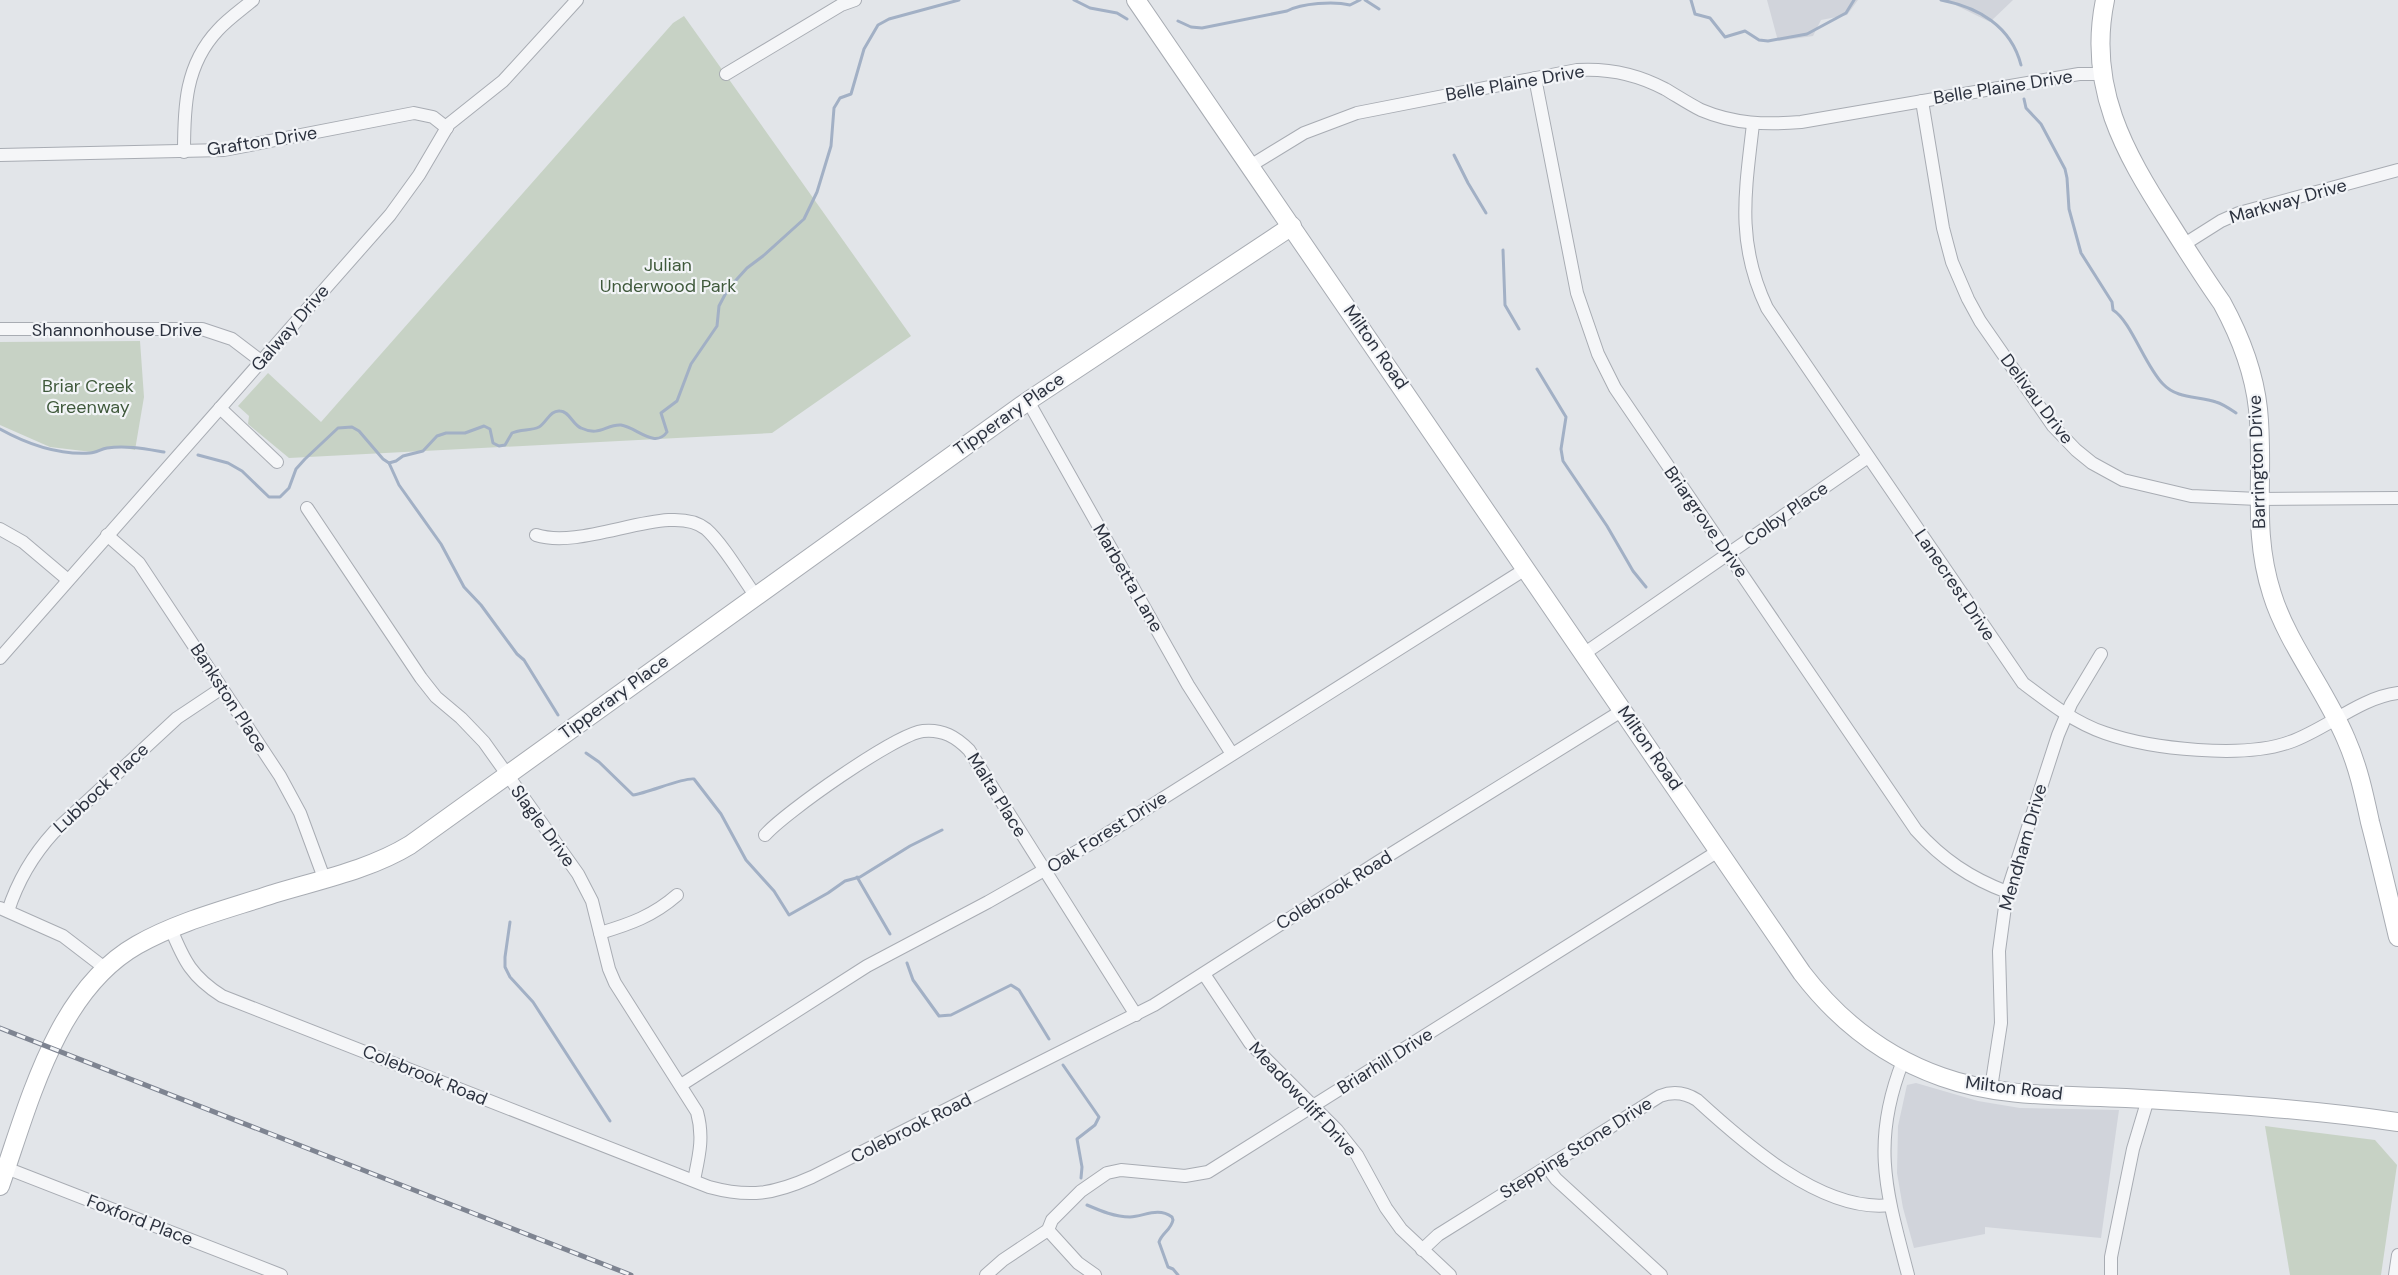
<svg xmlns="http://www.w3.org/2000/svg" width="2398" height="1275" font-family="'DM Sans',sans-serif">
  <rect width="100%" height="100%" fill="#e2e5e9"/>
  <!-- built -->
  <g fill="#d1d4db">
    <polygon points="1767,0 1858,0 1847,15 1821,20 1813,36 1778,41"/>
    <polygon points="1945,0 2013,0 1990,22"/>
    <polygon points="1916,1083 1978,1101 2020,1108 2119,1110 2101,1238 1985,1227 1985,1234 1914,1248 1903,1208 1897,1173 1898,1126 1907,1085"/>
  </g>
  <!-- green -->
  <g fill="#c7d2c5">
    <polygon points="684,16 911,336 772,433 289,458 248,424 249,416 238,406 268,373 321,422 673,23"/>
    <polygon points="140,341 144,397 135,450 115,446 92,452 50,447 0,425 0,342"/>
    <polygon points="2265,1126 2375,1140 2397,1165 2381,1275 2290,1275"/>
  </g>
  <g fill="none" stroke-linecap="round" stroke-linejoin="round">
    <!-- stream -->
    <g stroke="#a2b0c5" stroke-width="3">
      <polyline points="1074,0 1090,8 1117,13 1127,19"/>
      <polyline points="1365,0 1379,9"/>
      <polyline points="1691,0 1695,14 1710,18 1725,37 1745,31 1759,40 1768,41 1807,34 1846,13 1854,0"/>
      <path d="M1941,0C1978,7 2011,26 2021,65"/>
      <path d="M1178,21L1191,27L1202,28L1287,11C1302,3 1334,1 1350,5L1360,0"/>
      <path d="M2024,99L2026,108L2041,124L2065,169L2067,178L2069,209L2081,253L2112,302L2113,310C2131,321 2145,366 2163,384C2177,399 2198,396 2216,402C2223,404 2230,409 2236,413"/>
      <polyline points="1454,155 1468,183 1486,213"/>
      <polyline points="1503,250 1505,305 1519,329"/>
      <polyline points="1537,369 1566,417 1561,449 1563,461 1607,526 1633,571 1646,587"/>
      <path d="M0,429C27,444 58,455 90,453C96,453 101,449 107,448C126,445 146,449 164,452"/>
      <polyline points="198,455 228,463 242,471 269,497 280,497 289,488 296,469 305,459 338,428 352,427 359,431 383,459 389,463 399,485 441,544 464,587 481,605 517,654 524,660 558,715"/>
      <path d="M389,463L396,461L403,456L423,451L437,436L446,433H465L484,426L490,429L493,443L499,446L505,445L512,433C521,429 531,431 539,427C547,422 550,410 560,411C569,411 573,425 581,428C600,437 606,424 621,425C636,427 655,449 667,432L661,413L677,401L691,364L717,326L719,306L728,289L747,268L763,256L804,219L817,192L831,146L834,108L840,98L851,94L864,49L878,25L889,19L959,0"/>
      <path d="M586,753L599,762L633,795C648,793 684,777 694,779L721,814L746,860L774,891L789,915L828,893L845,881L860,877L910,846L942,830"/>
      <polyline points="857,877 890,934"/>
      <polyline points="510,922 505,957 505,967 510,977 533,1002 610,1121"/>
      <polyline points="907,963 913,980 939,1016 951,1015 1011,985 1019,990 1049,1039"/>
      <polyline points="1063,1065 1099,1117 1095,1125 1077,1139 1082,1167 1081,1178"/>
      <path d="M1087,1205C1101,1211 1115,1217 1130,1217C1145,1216 1158,1207 1172,1217L1173,1220C1171,1230 1162,1233 1159,1242L1168,1267L1173,1269L1178,1275"/>
    </g>
    <defs>
      <g id="street">
        <polyline points="726,74 841,5 855,0"/>
        <path d="M1535,78L1577,293L1598,354L1615,388L1916,830C1942,859 1970,878 2007,892"/>
        <polyline points="1922,101 1943,228 1952,262 1968,299 1980,321 2053,426 2076,450 2092,463 2123,480 2191,496 2258,499 2398,498"/>
        <path d="M1753,124C1745,193 1736,243 1767,308L2023,683C2048,702 2075,723 2105,733C2151,749 2244,759 2290,742C2327,729 2359,698 2398,693"/>
        <path d="M184,152C184,107 185,65 218,30C228,19 241,10 253,0"/>
        <polyline points="0,155 224,150 414,113 433,117 447,128"/>
        <path d="M1250,166L1304,133L1357,113L1577,70C1609,68 1637,74 1665,89C1677,96 1689,104 1701,110C1734,124 1766,125 1801,122L2079,74H2103"/>
        <polyline points="2183,245 2221,221 2239,213 2398,170"/>
        <polyline points="0,329 202,329 232,339 261,361"/>
        <polyline points="1028,401 1188,685 1232,754"/>
        <polyline points="220,408 277,462"/>
        <path d="M307,508L421,678L436,697L461,718L484,742L578,874L592,901L609,969L615,983L697,1112C704,1137 699,1156 694,1180"/>
        <polyline points="0,529 23,542 68,580"/>
        <polyline points="107,535 139,563 280,776 300,813 324,878"/>
        <path d="M536,535C586,551 671,500 706,529C723,544 742,577 755,595"/>
        <polyline points="1585,653 1868,457"/>
        <polyline points="0,658 390,215 419,175 449,124 503,81 577,0"/>
        <path d="M765,835C784,813 896,734 923,731C943,729 956,737 969,750L1136,1015"/>
        <polyline points="0,908 63,936 106,969"/>
        <path d="M8,911C18,880 32,856 54,832L177,718L222,688"/>
        <path d="M171,929C184,961 192,977 222,996L709,1187C750,1198 774,1194 812,1177L1154,1005L1378,862L1623,710"/>
        <path d="M600,933C630,924 653,916 677,895"/>
        <polyline points="1204,974 1250,1043 1337,1130 1357,1155 1386,1208 1401,1229 1450,1275"/>
        <path d="M1903,1061C1870,1144 1887,1194 1908,1275"/>
        <polyline points="681,1085 867,966 988,902 1097,840 1527,568"/>
        <polyline points="1991,1088 2001,1023 1999,951 2007,892 2058,735 2071,704 2101,654"/>
        <polyline points="1,1166 281,1275"/>
        <polyline points="1547,1167 1556,1179 1661,1275"/>
        <polyline points="1048,1230 1078,1263 1095,1275"/>
        <path d="M1422,1250L1438,1235L1660,1096C1673,1091 1686,1093 1697,1100C1744,1143 1822,1213 1890,1205"/>
        <polyline points="986,1275 1003,1260 1048,1230 1052,1220 1081,1191 1107,1173 1121,1170 1185,1176 1208,1172 1720,850"/>
        <polyline points="2111,1275 2111,1257 2133,1149 2148,1099"/>
        <polyline points="2395,1275 2398,1255"/>
      </g>
      <g id="secondary">
        <path d="M1136,0L1802,973C1838,1020 1885,1057 1942,1077C2000,1098 2066,1095 2126,1098C2217,1103 2308,1109 2398,1122"/>
        <path d="M2105,0C2087,87 2124,152 2169,222C2186,249 2203,276 2222,303C2240,336 2254,372 2258,409C2265,474 2251,529 2272,594C2287,643 2326,691 2346,739C2358,766 2364,794 2370,822C2380,860 2389,899 2398,937"/>
        <path d="M0,1186C29,1104 56,991 137,945C179,921 228,909 273,894C319,880 369,870 410,845L1028,401L1292,226"/>
      </g>
    </defs>
    <!-- street casing -->
    <use href="#street" stroke="#a8acb3" stroke-width="14"/>
    <!-- secondary casing -->
    <use href="#secondary" stroke="#a8acb3" stroke-width="20"/>
    <!-- street -->
    <use href="#street" stroke="#f5f6f8" stroke-width="12"/>
    <!-- secondary -->
    <use href="#secondary" stroke="#fff" stroke-width="18"/>
    <defs>
      <polyline id="rail" points="0,1028 631,1275"/>
    </defs>
    <!-- rail casing -->
    <use href="#rail" stroke="#7e8491" stroke-width="5"/>
    <!-- rail -->
    <use href="#rail" stroke="#f2f4f7" stroke-width="3" stroke-dasharray="9" stroke-linecap="butt"/>
  </g>
  <g text-anchor="middle" dominant-baseline="central" stroke-width="4.5" stroke-linejoin="round" paint-order="stroke">
    <!-- street labels -->
    <g font-size="18" fill="#2c323f" stroke="#f2f4f7">
      <text transform="translate(1515 83) rotate(-10)">Belle Plaine Drive</text>
      <text transform="translate(2003 87) rotate(-9)">Belle Plaine Drive</text>
      <text transform="translate(262 141) rotate(-9)">Grafton Drive</text>
      <text transform="translate(2288 201) rotate(-16)">Markway Drive</text>
      <text transform="translate(290 328) rotate(-49)">Galway Drive</text>
      <text x="117" y="330">Shannonhouse Drive</text>
      <text transform="translate(1376 347) rotate(55)">Milton Road</text>
      <text transform="translate(2037 399) rotate(53)">Delivau Drive</text>
      <text transform="translate(1009 414) rotate(-35)">Tipperary Place</text>
      <text transform="translate(2257 462) rotate(-92)">Barrington Drive</text>
      <text transform="translate(1786 514) rotate(-35)">Colby Place</text>
      <text transform="translate(1706 522) rotate(55)">Briargrove Drive</text>
      <text transform="translate(1128 578) rotate(60)">Marbetta Lane</text>
      <text transform="translate(1955 585) rotate(56)">Lanecrest Drive</text>
      <text transform="translate(614 697) rotate(-36)">Tipperary Place</text>
      <text transform="translate(229 698) rotate(57)">Bankston Place</text>
      <text transform="translate(1650 748) rotate(55)">Milton Road</text>
      <text transform="translate(101 788) rotate(-43)">Lubbock Place</text>
      <text transform="translate(997 795) rotate(58)">Malta Place</text>
      <text transform="translate(543 826) rotate(54)">Slagle Drive</text>
      <text transform="translate(1107 832) rotate(-32)">Oak Forest Drive</text>
      <text transform="translate(2023 847) rotate(-74)">Mendham Drive</text>
      <text transform="translate(1334 890) rotate(-32)">Colebrook Road</text>
      <text transform="translate(1385 1061) rotate(-32)">Briarhill Drive</text>
      <text transform="translate(425 1075) rotate(22)">Colebrook Road</text>
      <text transform="translate(2014 1088) rotate(7)">Milton Road</text>
      <text transform="translate(1303 1099) rotate(47)">Meadowcliff Drive</text>
      <text transform="translate(911 1128) rotate(-27)">Colebrook Road</text>
      <text transform="translate(1576 1148) rotate(-32)">Stepping Stone Drive</text>
      <text transform="translate(140 1220) rotate(21)">Foxford Place</text>
    </g>
    <!-- park labels -->
    <g font-size="18" fill="#3f593b" stroke="#f2f4f7">
      <text x="668" y="265">Julian<tspan x="668" dy="21">Underwood Park</tspan></text>
      <text x="88" y="386">Briar Creek<tspan x="88" dy="21">Greenway</tspan></text>
    </g>
  </g>
</svg>
